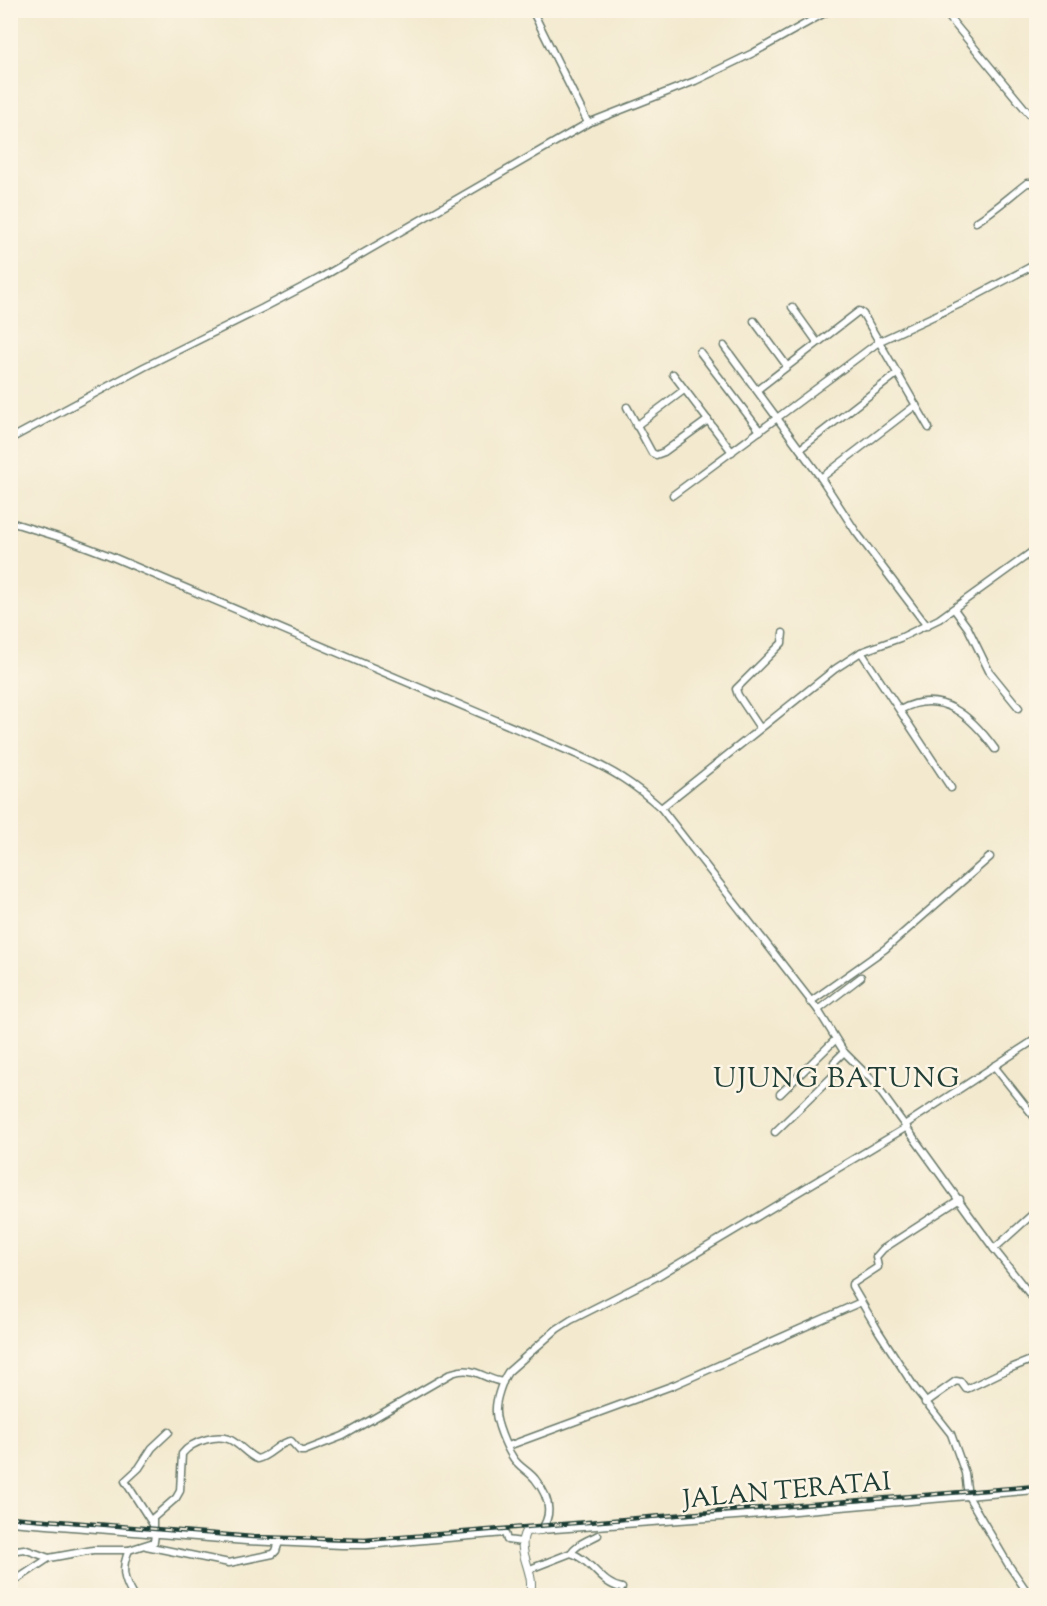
<svg xmlns="http://www.w3.org/2000/svg" width="1047" height="1606" font-family="'Sorts Mill Goudy',serif">
  <rect width="100%" height="100%" fill="#fcf5e5"/>
  <filter id="ink" filterUnits="userSpaceOnUse"><feTurbulence type="fractalNoise" baseFrequency=".0167" numOctaves="2"/><feDisplacementMap in="SourceGraphic" scale="12" xChannelSelector="R" yChannelSelector="G"/><feConvolveMatrix kernelMatrix="1 2 1 2 8 2 1 2 1" color-interpolation-filters="sRGB"/></filter>
  <filter id="wash" filterUnits="userSpaceOnUse"><feTurbulence type="fractalNoise" baseFrequency=".008" numOctaves="4" result="noise"/><feDisplacementMap in="SourceGraphic" scale="24" xChannelSelector="R" yChannelSelector="G"/><feGaussianBlur stdDeviation="1.35" result="paint"/><feColorMatrix in="noise" values="0 0 0 0 0 0 0 0 0 0 0 0 0 0 0 0 0 1.4 0 .05"/><feComposite in="paint" operator="in"/></filter>
  <g filter="url(#wash)">
    <rect width="100%" height="100%" fill="#f3e9cf"/>
  </g>
  <g filter="url(#ink)">
    <g fill="none" stroke-linecap="round" stroke-linejoin="round">
      <defs>
        <g id="minor">
          <polyline points="532,10 588,123"/>
          <polyline points="943,10 1036,122"/>
          <path d="M976,222C995,210 1010,196 1027,183H1032L1036,187"/>
          <polyline points="792,307 817,342"/>
          <polyline points="754,321 787,366"/>
          <polyline points="700,352 760,431"/>
          <polyline points="673,374 732,452"/>
          <polyline points="757,390 859,311 863,314 929,428"/>
          <polyline points="627,407 652,453 656,455 664,452 708,420"/>
          <polyline points="636,426 684,390"/>
          <polyline points="10,439 144,367 263,308 322,277 588,123 695,81 753,53 830,10"/>
          <polyline points="800,449 898,373"/>
          <polyline points="821,478 916,405"/>
          <polyline points="673,495 777,418 724,346"/>
          <path d="M10,522L68,540L108,555L578,755C612,770 633,783 661,808"/>
          <polyline points="1036,549 939,619 900,638 861,652 835,669 661,808 818,1010 844,1052 872,1080 994,1249 1036,1302"/>
          <polyline points="954,609 968,628 989,671 1019,708"/>
          <polyline points="927,626 856,532 821,478 777,418 880,341 960,304 1036,264"/>
          <polyline points="861,652 951,788"/>
          <path d="M900,710C941,687 972,717 995,749"/>
          <polyline points="760,728 738,695 736,689 782,643 783,633"/>
          <polyline points="810,1002 885,949 990,857"/>
          <polyline points="818,1010 861,977"/>
          <polyline points="994,1066 1036,1119"/>
          <polyline points="780,1094 835,1040"/>
          <polyline points="906,1124 1036,1039"/>
          <polyline points="775,1132 835,1074 834,1062 844,1052"/>
          <polyline points="960,1199 883,1249 876,1257 878,1267 852,1284 852,1286 879,1332 915,1388 951,1434 965,1473 968,1496 1008,1564 1030,1596"/>
          <polyline points="994,1249 1036,1211"/>
          <polyline points="925,1403 956,1381 961,1382 966,1389 969,1388 1006,1370 1036,1358"/>
          <polyline points="508,1446 674,1385 861,1302"/>
          <polyline points="10,1522 246,1541 342,1545 367,1545 505,1533 507,1540 522,1542"/>
          <polyline points="152,1523 125,1481 139,1468 152,1448 169,1432"/>
          <path d="M541,1530C554,1513 548,1495 535,1479C529,1471 517,1466 512,1456C506,1447 496,1423 496,1412C495,1401 502,1381 508,1372L557,1329L571,1320L658,1276L907,1127"/>
          <polyline points="541,1530 749,1515 1036,1490"/>
          <polyline points="146,1546 229,1563 273,1554 276,1551 279,1542"/>
          <path d="M129,1550C121,1568 123,1579 133,1596"/>
          <polyline points="10,1551 24,1549 49,1558"/>
          <path d="M571,1553C576,1544 589,1540 598,1535"/>
          <path d="M530,1569L571,1553C592,1560 600,1584 622,1588"/>
          <path d="M10,1584L49,1558L93,1550H129L154,1542L155,1534L153,1529V1518L176,1498L180,1491L182,1454C192,1441 220,1432 234,1442C242,1447 248,1455 257,1459C271,1456 277,1443 291,1441L300,1451H304L343,1436L452,1373C475,1365 482,1379 503,1382"/>
        </g>
        <path id="tertiary" d="M529,1596C538,1574 514,1551 526,1531L541,1530"/>
      </defs>
      <!-- minor casing -->
      <use href="#minor" stroke="#69796a" stroke-width="9"/>
      <!-- tertiary casing -->
      <use href="#tertiary" stroke="#69796a" stroke-width="10"/>
      <!-- minor -->
      <use href="#minor" stroke="#fff" stroke-width="6"/>
      <!-- tertiary -->
      <use href="#tertiary" stroke="#fff" stroke-width="8"/>
      <defs>
        <polyline id="rail" points="10,1517 253,1537 365,1540 1036,1486"/>
      </defs>
      <!-- rail casing -->
      <use href="#rail" stroke="#1f3d34" stroke-width="4.5"/>
      <!-- rail -->
      <use href="#rail" stroke="#fcf5e5" stroke-width="2" stroke-dasharray="7" stroke-linecap="butt"/>
    </g>
  </g>
  <g text-anchor="middle" dominant-baseline="central" stroke-width="5" stroke-linejoin="round" paint-order="stroke">
    <!-- street labels -->
    <g font-size="26" fill="#1f3d34" stroke="#fcf5e5">
      <text transform="translate(787 1492) rotate(-5)">JALAN TERATAI</text>
    </g>
    <!-- quarter labels -->
    <g font-size="28" letter-spacing="1.5" fill="#1f3d34" stroke="#fcf5e5">
      <text x="837" y="1080">UJUNG BATUNG</text>
    </g>
  </g>
  <!-- margin -->
  <rect width="1047" height="1606" fill="none" stroke="#fcf5e5" stroke-width="36"/>
</svg>
